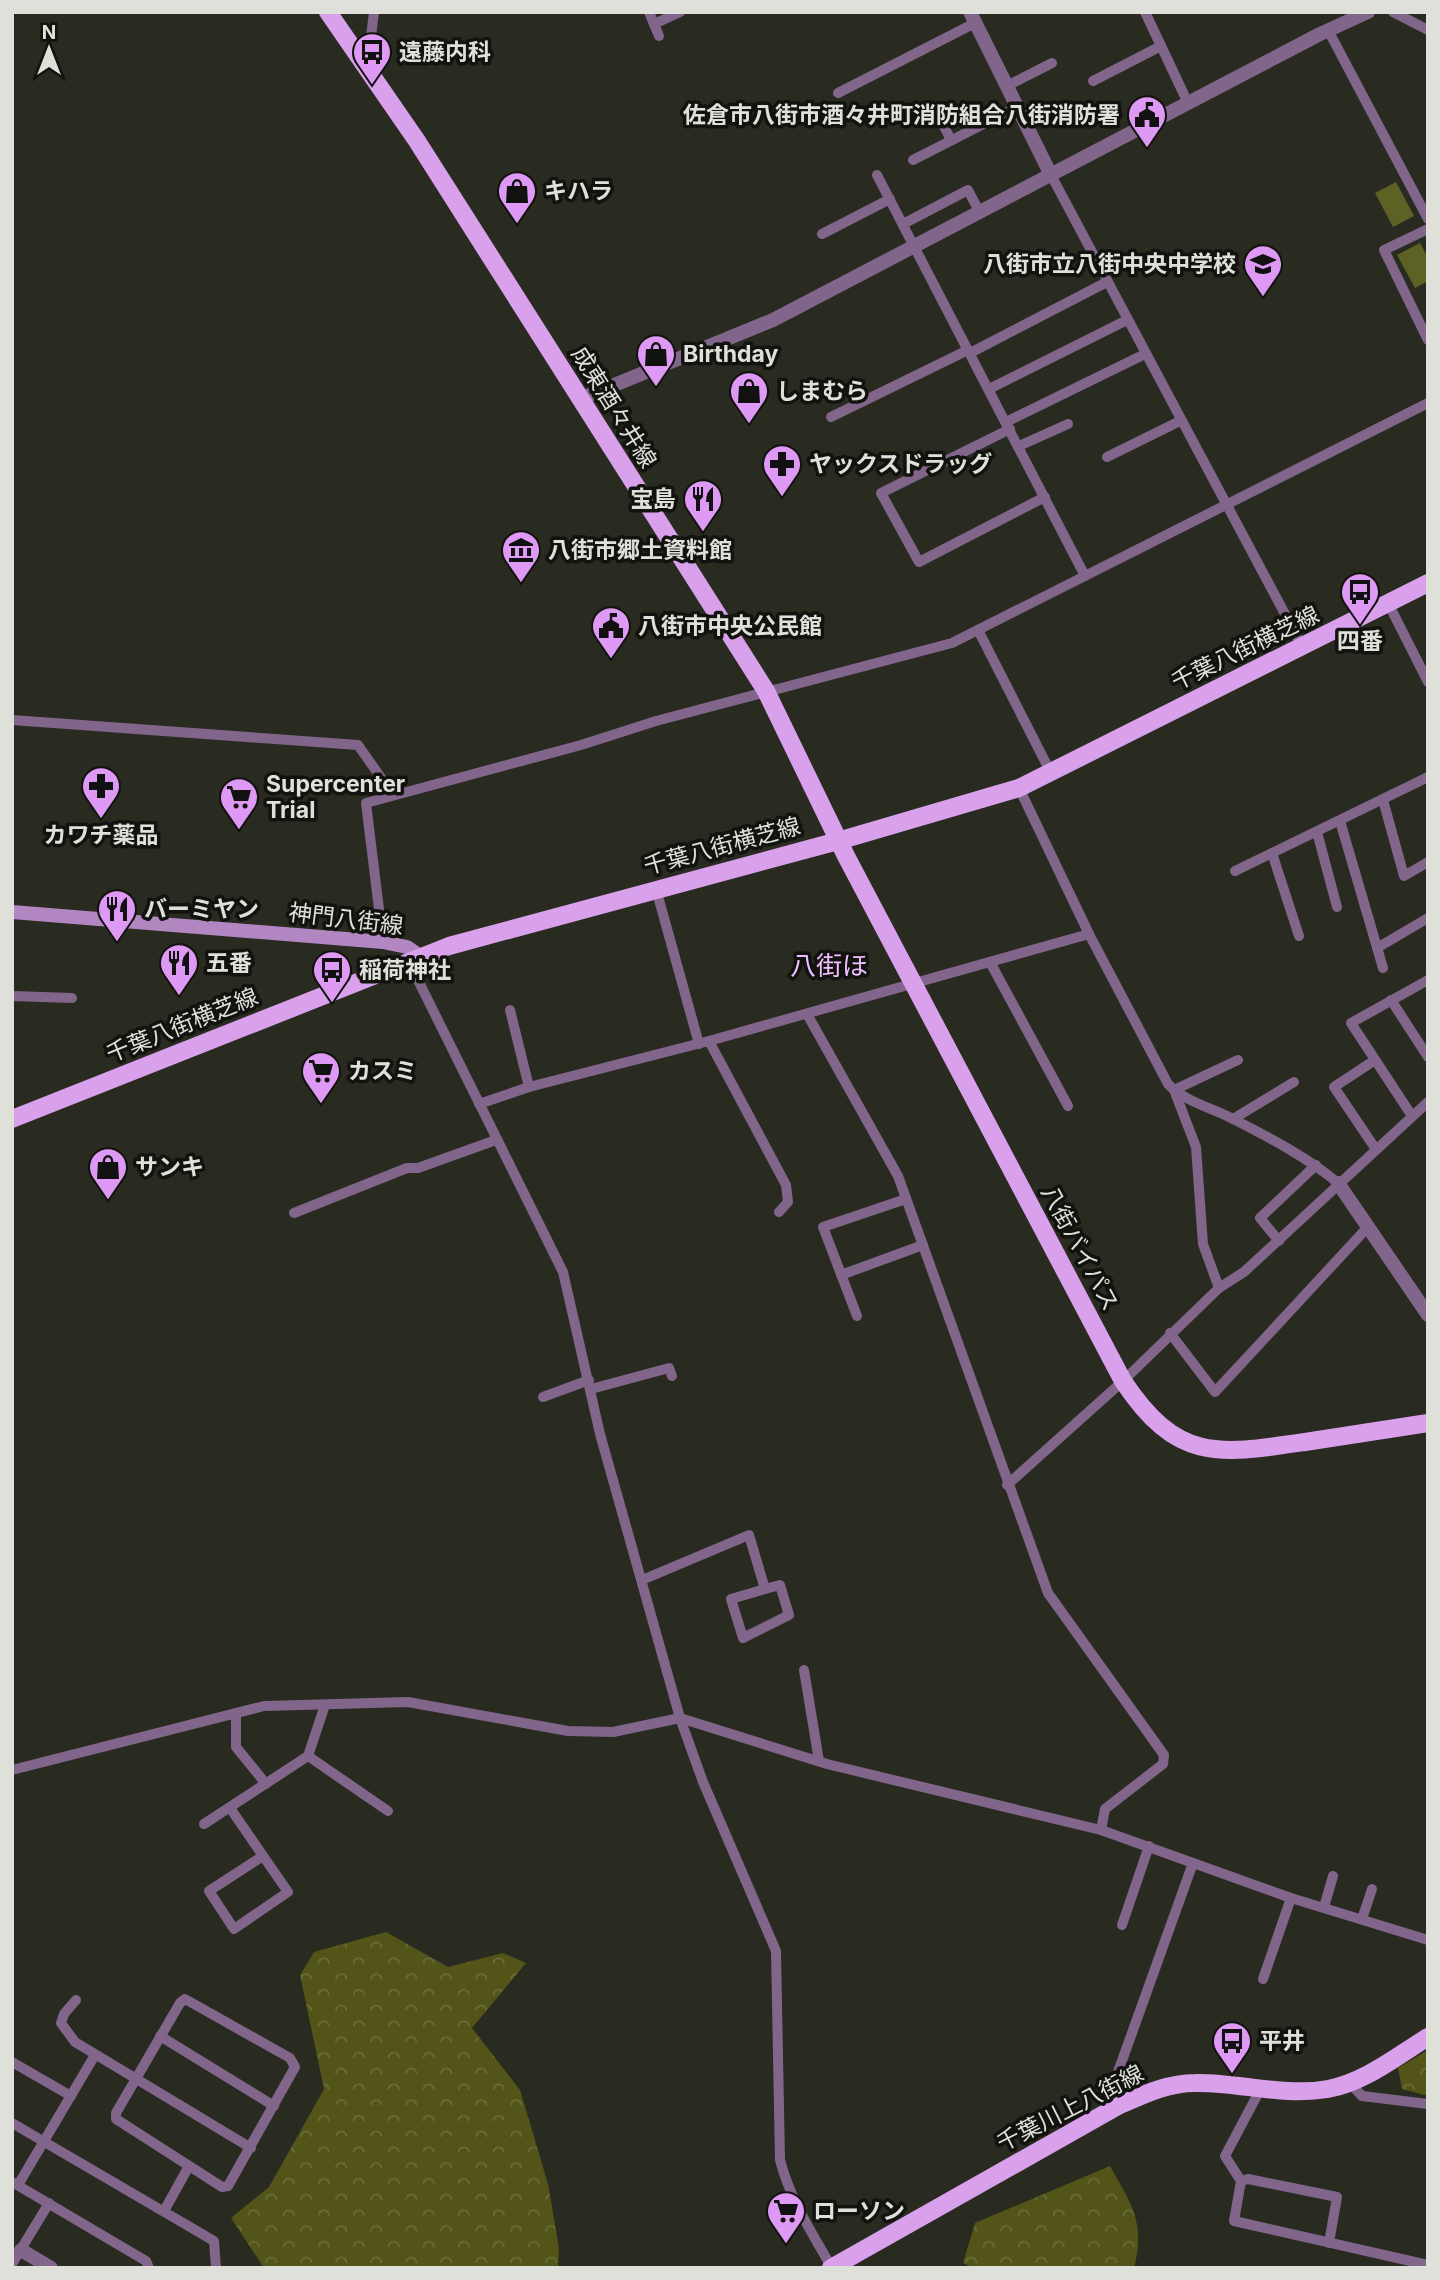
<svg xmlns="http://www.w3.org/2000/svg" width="1440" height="2280" font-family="Inter,'Noto Sans JP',sans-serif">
  <defs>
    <pattern id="forest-crowns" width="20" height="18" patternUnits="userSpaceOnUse" patternTransform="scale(1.75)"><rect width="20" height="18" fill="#525517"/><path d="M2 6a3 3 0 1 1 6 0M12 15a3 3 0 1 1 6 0" fill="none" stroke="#6a6d38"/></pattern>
  </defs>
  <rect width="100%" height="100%" fill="#292a20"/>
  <!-- forest -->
  <g fill="url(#forest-crowns)">
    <polygon points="386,1932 448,1967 503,1953 526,1963 472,2028 520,2090 548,2184 559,2248 558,2268 264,2268 231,2218 269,2187 324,2089 300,1975 314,1952"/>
    <polygon points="1428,2050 1428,2096 1402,2089 1398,2068"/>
    <path d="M1110,2166C1131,2204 1146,2222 1134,2268H973L963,2263L975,2223Z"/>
  </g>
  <!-- water -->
  <g fill="#5d6124">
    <polygon points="1396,182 1414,216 1393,227 1375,193"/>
    <polygon points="1420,243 1428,258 1428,281 1415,288 1397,255"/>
  </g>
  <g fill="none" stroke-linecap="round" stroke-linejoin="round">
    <!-- minor -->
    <g stroke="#81658a" stroke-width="10">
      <polyline points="649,12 659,36"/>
      <polyline points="1145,12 1188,103"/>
      <polyline points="1393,12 1428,30"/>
      <polyline points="654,24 680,12"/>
      <polyline points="1328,30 1428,219"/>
      <polyline points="367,69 374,12"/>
      <polyline points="1093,81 1161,46"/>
      <polyline points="1007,86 1052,63"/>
      <polyline points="838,93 975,23"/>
      <polyline points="935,109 951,140"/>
      <polyline points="913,160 1017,107"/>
      <polyline points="877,175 1085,576"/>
      <polyline points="1051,175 1302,646"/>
      <polyline points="903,224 968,190 980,213"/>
      <polyline points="1428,229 1384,250 1428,340"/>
      <polyline points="822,234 890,199"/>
      <polyline points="970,353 1107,282"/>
      <polyline points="989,389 1127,320"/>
      <polyline points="831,417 968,350"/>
      <polyline points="1006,422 1145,354"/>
      <polyline points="1010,429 881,493 919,562 1045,497"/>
      <polyline points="1019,446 1068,424"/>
      <polyline points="1107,457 1180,421"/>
      <polyline points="1388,603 1428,682"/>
      <polyline points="978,630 1051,773"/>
      <polyline points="12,720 358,745 393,795"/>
      <path d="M1019,788L1089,934L1168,1084C1185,1102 1213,1108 1235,1120C1270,1138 1307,1157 1338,1183"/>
      <polyline points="1383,800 1404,876 1428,862"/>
      <polyline points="1340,821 1383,968"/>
      <polyline points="1317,832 1337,907"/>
      <polyline points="1272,853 1299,936"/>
      <polyline points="1235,871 1428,777"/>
      <polyline points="656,889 699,1044"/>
      <polyline points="383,942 366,803 581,745 656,721 952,643 1428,403"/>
      <polyline points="1377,948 1428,918"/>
      <path d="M408,960L563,1272L600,1434L680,1718L703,1782L776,1951L780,2160C790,2199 812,2233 832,2268"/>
      <polyline points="990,962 1068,1106"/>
      <polyline points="12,996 72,998"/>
      <polyline points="1391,1000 1428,1057"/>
      <polyline points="510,1010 529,1087"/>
      <polyline points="807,1014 898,1176 1048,1593 1164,1755 1163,1764 1105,1809 1101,1830"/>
      <polyline points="709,1041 786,1185 788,1202 779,1212"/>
      <polyline points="1375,1060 1334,1087 1375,1148"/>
      <polyline points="479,1104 529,1087 709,1041 1089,934"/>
      <polyline points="1412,1116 1351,1023 1428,980"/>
      <polyline points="1233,1119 1294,1082"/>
      <polyline points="294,1213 407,1168 418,1168 496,1140"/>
      <polyline points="1279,1241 1260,1218 1316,1165"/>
      <polyline points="841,1275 923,1245"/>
      <polyline points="1219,1288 1203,1244 1196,1147 1174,1090 1238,1060"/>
      <polyline points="857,1316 823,1227 906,1199"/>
      <polyline points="1170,1333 1215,1392 1367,1228"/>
      <polyline points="591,1389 669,1368 672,1376"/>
      <polyline points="543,1397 589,1380"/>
      <polyline points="1007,1485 1123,1381 1219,1288 1244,1272 1428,1102"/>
      <polyline points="642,1580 749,1535 765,1589 731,1599 743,1638 789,1615 780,1585 765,1589"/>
      <polyline points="804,1670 819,1761"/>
      <polyline points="236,1713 236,1747 266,1784"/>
      <polyline points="308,1756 388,1811"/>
      <polyline points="12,1770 264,1706 408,1702 568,1731 613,1732 680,1718 827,1764 1101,1830 1291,1898 1428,1940"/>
      <polyline points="230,1808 288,1892 234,1929 209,1891 263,1856"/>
      <polyline points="204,1824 308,1756 325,1705"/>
      <polyline points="1324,1907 1333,1876"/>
      <polyline points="1362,1919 1372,1889"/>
      <polyline points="1122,1925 1149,1846"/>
      <polyline points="1263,1979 1291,1898"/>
      <polygon points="185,1999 290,2058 295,2067 228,2186 222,2187 116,2119 116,2113 180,2003"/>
      <polyline points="76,2000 64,2014 61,2023 75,2042 251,2148"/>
      <polyline points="160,2036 274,2106"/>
      <polyline points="12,2062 71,2096"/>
      <polyline points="1350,2083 1362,2096 1428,2104"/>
      <polyline points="1260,2090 1225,2156 1241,2181 1234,2221 1428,2265"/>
      <polyline points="1118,2106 1114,2083 1193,1863"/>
      <polyline points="12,2123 214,2241 216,2268"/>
      <polyline points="1241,2181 1248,2179 1337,2197 1329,2243"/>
      <polyline points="12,2182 146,2261 149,2268"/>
      <polyline points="18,2185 95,2055"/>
      <polyline points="164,2211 189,2166"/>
      <polyline points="12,2264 49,2203"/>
    </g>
    <!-- tertiary -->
    <g stroke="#81658a" stroke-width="14">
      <polyline points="970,12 1051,175"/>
      <polyline points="580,399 773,320 1320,34 1368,12"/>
      <polyline points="1338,1183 1428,1315"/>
      <polyline points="21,2250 51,2268"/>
    </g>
    <!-- secondary -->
    <polyline stroke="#b287c1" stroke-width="14" points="12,912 383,942 407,947 420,956"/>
    <!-- primary -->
    <g stroke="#d9a0ec" stroke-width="18">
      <path d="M328,12L417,141L766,691L846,856L1123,1381C1177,1462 1217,1455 1305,1442C1346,1436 1387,1429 1428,1423"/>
      <polyline points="12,1119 449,946 838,841 1019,788 1428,583"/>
      <path d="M831,2268L1118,2106C1143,2095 1167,2083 1195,2083C1239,2082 1283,2097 1328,2089C1365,2082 1397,2056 1428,2037"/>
    </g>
  </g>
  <!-- icons -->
  <defs>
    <symbol id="bus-pin" viewBox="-11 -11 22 30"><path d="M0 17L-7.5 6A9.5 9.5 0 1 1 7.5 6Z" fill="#dd99f3" stroke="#12120e"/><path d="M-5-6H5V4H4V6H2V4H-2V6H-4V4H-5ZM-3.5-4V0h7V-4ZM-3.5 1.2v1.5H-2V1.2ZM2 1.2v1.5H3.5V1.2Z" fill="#111"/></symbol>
    <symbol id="civic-pin" viewBox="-11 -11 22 30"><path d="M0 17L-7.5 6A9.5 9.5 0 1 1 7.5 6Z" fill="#dd99f3" stroke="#12120e"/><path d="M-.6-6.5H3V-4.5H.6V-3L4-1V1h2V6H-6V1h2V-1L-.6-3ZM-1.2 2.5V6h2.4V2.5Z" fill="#111"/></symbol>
    <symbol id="shop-pin" viewBox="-11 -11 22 30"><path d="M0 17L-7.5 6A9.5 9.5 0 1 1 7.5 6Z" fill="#dd99f3" stroke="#12120e"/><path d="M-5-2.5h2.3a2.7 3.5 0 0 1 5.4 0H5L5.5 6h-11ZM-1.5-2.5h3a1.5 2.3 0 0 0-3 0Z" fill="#111"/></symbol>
    <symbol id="school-pin" viewBox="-11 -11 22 30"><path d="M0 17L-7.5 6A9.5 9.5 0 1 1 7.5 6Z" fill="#dd99f3" stroke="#12120e"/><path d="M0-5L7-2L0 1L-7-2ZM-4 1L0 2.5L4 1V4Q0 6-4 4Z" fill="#111"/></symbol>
    <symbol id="pharmacy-pin" viewBox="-11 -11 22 30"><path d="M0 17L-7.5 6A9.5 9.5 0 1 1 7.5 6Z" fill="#dd99f3" stroke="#12120e"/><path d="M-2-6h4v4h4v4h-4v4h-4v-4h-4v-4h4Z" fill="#111"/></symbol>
    <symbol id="restaurant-pin" viewBox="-11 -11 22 30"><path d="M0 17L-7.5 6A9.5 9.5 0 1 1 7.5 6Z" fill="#dd99f3" stroke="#12120e"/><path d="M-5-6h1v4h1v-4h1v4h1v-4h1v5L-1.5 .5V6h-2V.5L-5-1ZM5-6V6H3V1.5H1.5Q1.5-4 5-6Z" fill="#111"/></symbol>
    <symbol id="museum-pin" viewBox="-11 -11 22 30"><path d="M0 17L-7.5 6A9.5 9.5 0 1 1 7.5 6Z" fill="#dd99f3" stroke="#12120e"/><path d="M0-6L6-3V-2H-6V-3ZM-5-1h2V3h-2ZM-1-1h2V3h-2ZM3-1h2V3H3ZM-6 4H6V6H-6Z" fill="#111"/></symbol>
    <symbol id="supermarket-pin" viewBox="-11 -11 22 30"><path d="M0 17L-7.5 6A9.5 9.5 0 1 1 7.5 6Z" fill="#dd99f3" stroke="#12120e"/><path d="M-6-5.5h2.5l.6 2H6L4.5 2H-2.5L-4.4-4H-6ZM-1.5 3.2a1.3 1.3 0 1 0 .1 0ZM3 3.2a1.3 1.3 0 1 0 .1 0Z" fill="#111"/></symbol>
  </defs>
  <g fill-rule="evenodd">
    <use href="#bus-pin" x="350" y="30" width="44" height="60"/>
    <use href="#civic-pin" x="1125" y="93" width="44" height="60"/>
    <use href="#shop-pin" x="495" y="169" width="44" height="60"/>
    <use href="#school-pin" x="1241" y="242" width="44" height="60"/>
    <use href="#shop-pin" x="634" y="332" width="44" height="60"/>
    <use href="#shop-pin" x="727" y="369" width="44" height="60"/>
    <use href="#pharmacy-pin" x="760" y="442" width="44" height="60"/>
    <use href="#restaurant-pin" x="681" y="477" width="44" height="60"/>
    <use href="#museum-pin" x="499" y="528" width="44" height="60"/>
    <use href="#bus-pin" x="1338" y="570" width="44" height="60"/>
    <use href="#civic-pin" x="589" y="604" width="44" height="60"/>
    <use href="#pharmacy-pin" x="79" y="764" width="44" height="60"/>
    <use href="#supermarket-pin" x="217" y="775" width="44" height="60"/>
    <use href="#restaurant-pin" x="95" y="887" width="44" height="60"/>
    <use href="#restaurant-pin" x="157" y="941" width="44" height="60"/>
    <use href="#bus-pin" x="310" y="948" width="44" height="60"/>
    <use href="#supermarket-pin" x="299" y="1049" width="44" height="60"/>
    <use href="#shop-pin" x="86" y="1145" width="44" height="60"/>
    <use href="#bus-pin" x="1210" y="2019" width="44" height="60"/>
    <use href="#supermarket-pin" x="764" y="2189" width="44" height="60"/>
  </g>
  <g text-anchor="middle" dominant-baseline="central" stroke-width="7" stroke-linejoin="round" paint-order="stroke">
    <!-- poi labels -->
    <g font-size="23" font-weight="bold" fill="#dfe0d9" stroke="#12120e" text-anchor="start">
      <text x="399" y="52">遠藤内科</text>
      <text x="1120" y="115" text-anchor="end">佐倉市八街市酒々井町消防組合八街消防署</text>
      <text x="544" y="191">キハラ</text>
      <text x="1236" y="264" text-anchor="end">八街市立八街中央中学校</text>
      <text x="683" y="354">Birthday</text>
      <text x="776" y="391">しまむら</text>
      <text x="809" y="464">ヤックスドラッグ</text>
      <text x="676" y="499" text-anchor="end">宝島</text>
      <text x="548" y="550">八街市郷土資料館</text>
      <text x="638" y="626">八街市中央公民館</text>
      <text x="1360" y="641" text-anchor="middle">四番</text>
      <text x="266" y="784">Supercenter<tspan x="266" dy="26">Trial</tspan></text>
      <text x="101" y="835" text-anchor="middle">カワチ薬品</text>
      <text x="144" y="909">バーミヤン</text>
      <text x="206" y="963">五番</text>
      <text x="359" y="970">稲荷神社</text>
      <text x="348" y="1071">カスミ</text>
      <text x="135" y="1167">サンキ</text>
      <text x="1259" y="2041">平井</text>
      <text x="813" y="2211">ローソン</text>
    </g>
    <!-- street labels -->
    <g font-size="23" fill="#dfe0d9" stroke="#12120e">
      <text transform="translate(614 407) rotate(58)">成東酒々井線</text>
      <text transform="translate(1245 648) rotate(-26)">千葉八街横芝線</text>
      <text transform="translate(722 846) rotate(-15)">千葉八街横芝線</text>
      <text transform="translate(346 919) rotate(7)">神門八街線</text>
      <text transform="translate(182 1025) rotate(-22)">千葉八街横芝線</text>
      <text transform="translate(1080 1248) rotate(62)">八街バイパス</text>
      <text transform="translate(1070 2108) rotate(-27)">千葉川上八街線</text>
    </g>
    <!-- quarter labels -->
    <g font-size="26" fill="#efbfff" stroke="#12120e">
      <text x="829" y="965">八街ほ</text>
    </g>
  </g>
  <!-- border -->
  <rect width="1440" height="2280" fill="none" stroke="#dfe0d9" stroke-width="28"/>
  <!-- north arrow -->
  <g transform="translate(49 49)" stroke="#12120e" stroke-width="5" paint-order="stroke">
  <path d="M0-5L12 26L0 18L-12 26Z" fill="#dfe0d9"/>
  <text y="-10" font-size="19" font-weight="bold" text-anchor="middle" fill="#dfe0d9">N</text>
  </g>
</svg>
